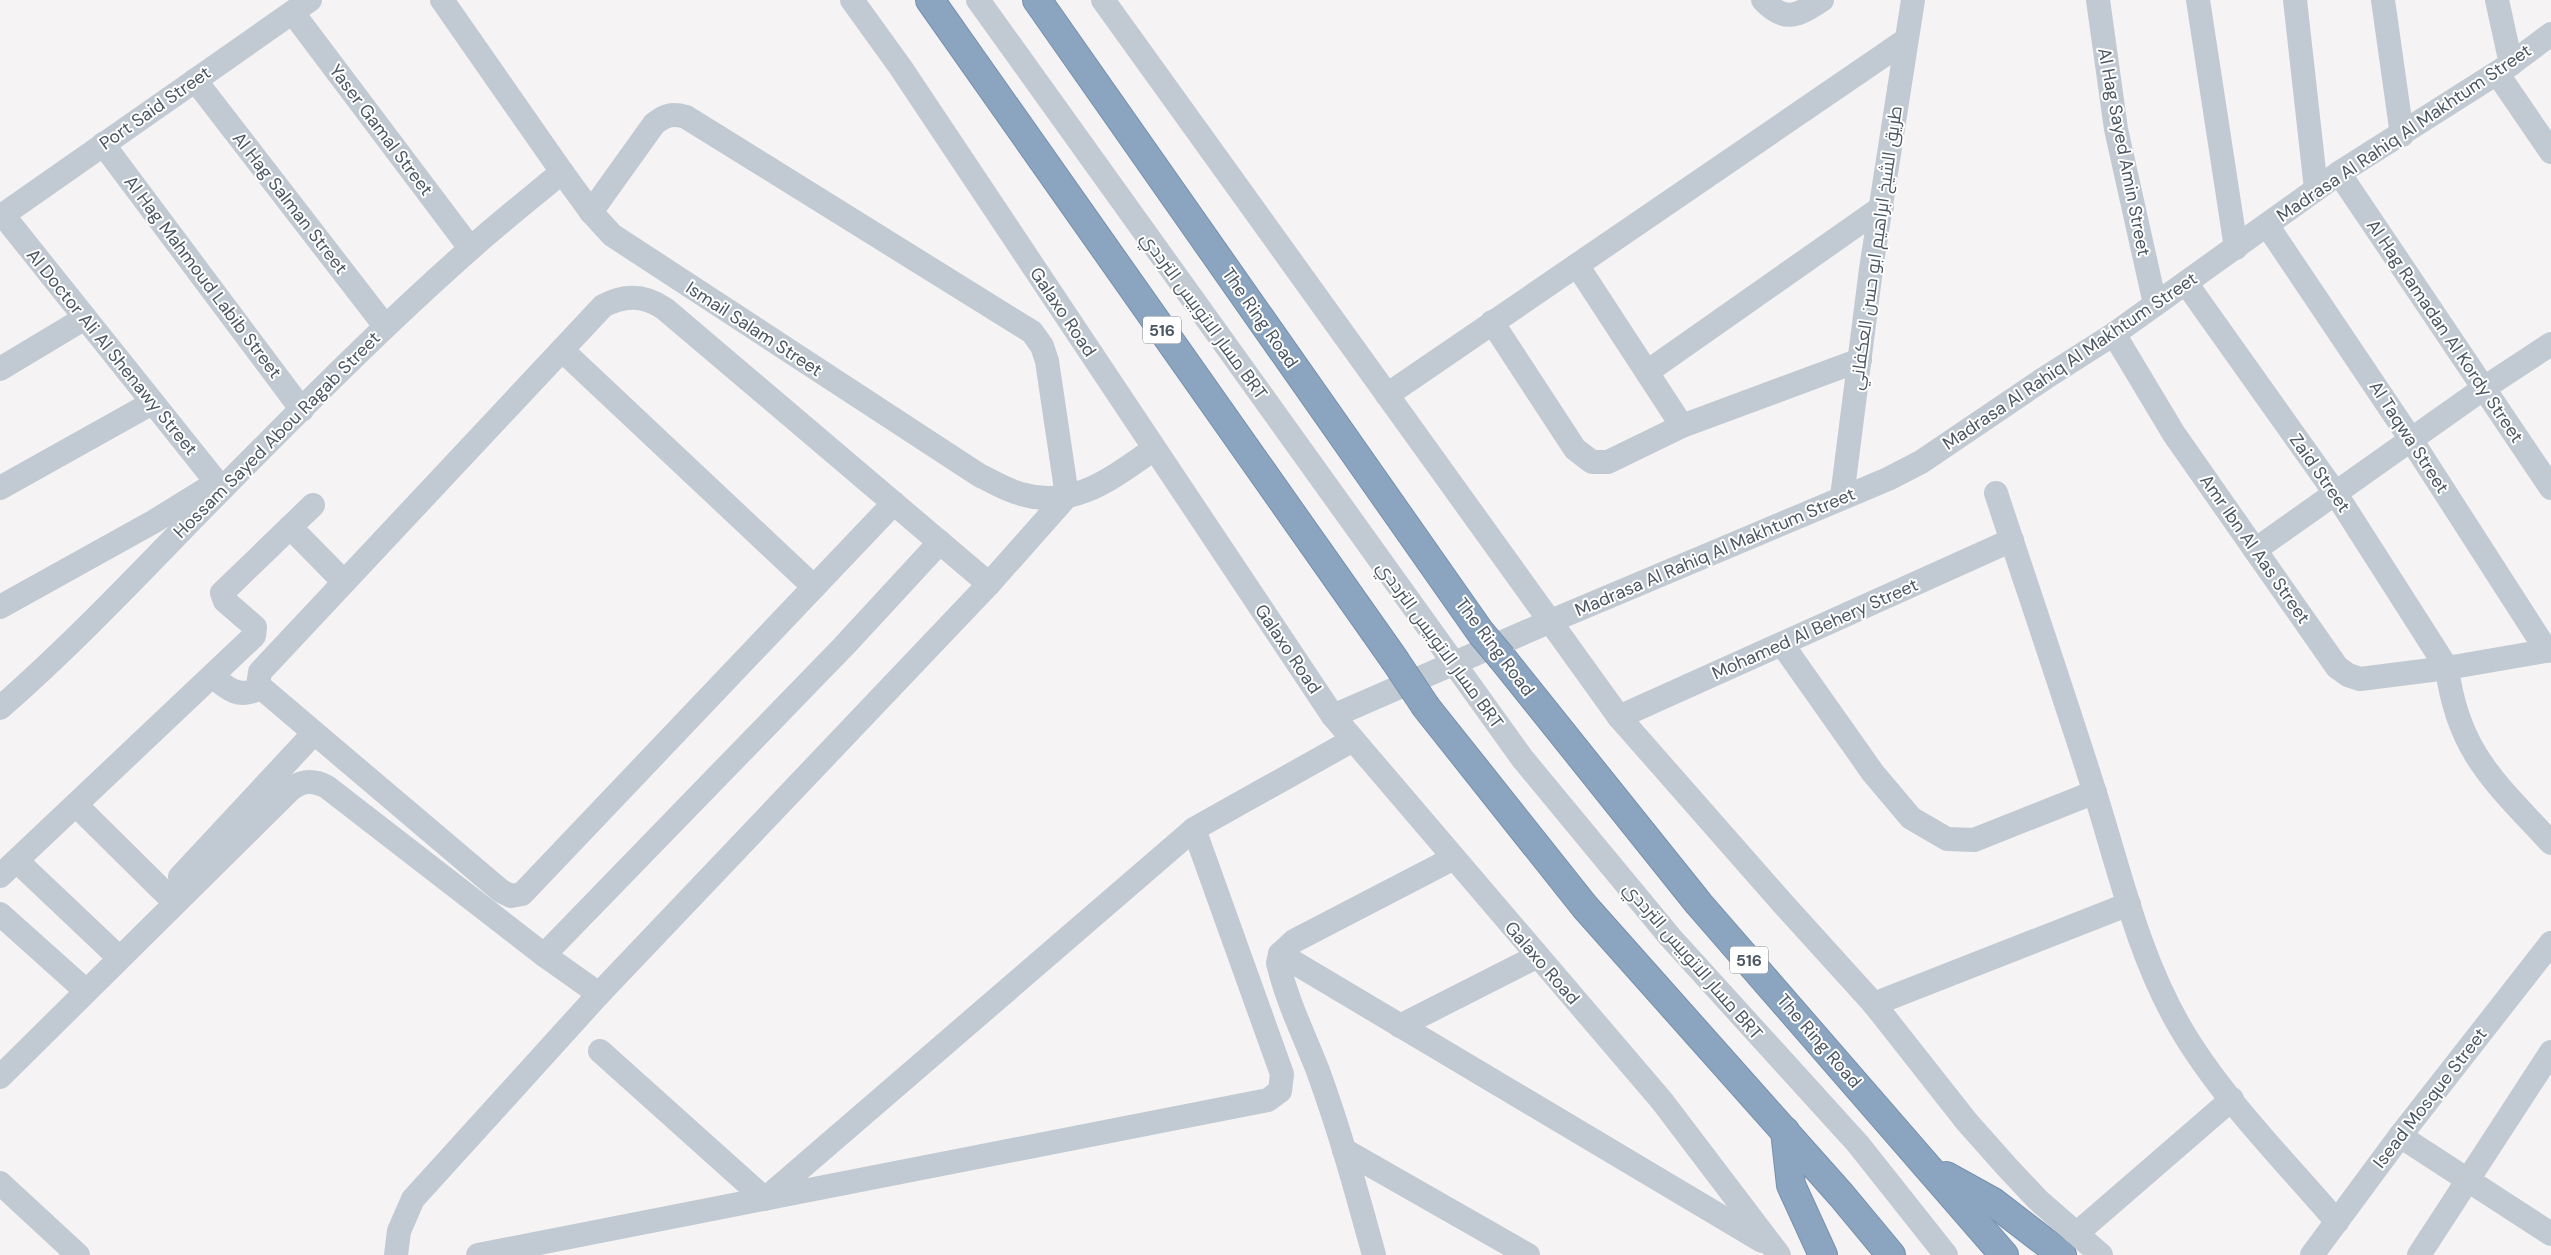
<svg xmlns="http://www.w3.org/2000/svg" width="2551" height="1255" font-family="'DM Sans',Cairo,sans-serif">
  <rect width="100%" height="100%" fill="#f5f3f3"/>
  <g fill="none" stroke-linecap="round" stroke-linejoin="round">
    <defs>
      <g id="highway">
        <polyline points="930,0 1394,659"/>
        <polyline points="1037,0 1481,633"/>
        <polyline points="1502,658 1699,904 2004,1255"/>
        <polyline points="1426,707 1585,907 1842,1196 1891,1255"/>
        <polyline points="1785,1131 1791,1185 1823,1255"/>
        <polyline points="1946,1176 1993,1202 2062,1255"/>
      </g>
    </defs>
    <!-- highway casing -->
    <use href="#highway" stroke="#7690ad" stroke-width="30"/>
    <!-- minor -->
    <g stroke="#c1cad2" stroke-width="24">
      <path d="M442,0L562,172L591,212L612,235L979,475C993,482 1006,490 1021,494C1074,510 1113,477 1154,449"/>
      <polyline points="852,0 901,68 1333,716 1662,1101 1779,1255"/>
      <polyline points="978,0 1522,758 1670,937 1858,1144 1946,1255"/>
      <polyline points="1103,0 1619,717 1786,907 1874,1004 1967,1122 2007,1167 2038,1200 2101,1255"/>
      <path d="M1763,0C1785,24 1799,15 1822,0"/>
      <polyline points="2098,0 2116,129 2155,304"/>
      <polyline points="2198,0 2236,248"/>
      <polyline points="2295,0 2316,189"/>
      <polyline points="2383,0 2402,135"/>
      <polyline points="2497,0 2511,64"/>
      <polyline points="293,13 470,248"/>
      <polyline points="2497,73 2551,152"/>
      <polyline points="195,80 385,326"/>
      <polyline points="103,144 302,410"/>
      <polyline points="2339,173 2551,488"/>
      <polyline points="3,215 222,489"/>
      <polyline points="0,217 310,0"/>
      <polyline points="2267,225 2412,441 2547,651"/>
      <polyline points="1577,265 1682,426"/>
      <path d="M2186,283L2336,494L2447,668C2458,753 2496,783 2551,843"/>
      <polyline points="1492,322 1575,449 1592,462 1608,462 1682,426 1860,360"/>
      <polyline points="2114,334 2174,434 2337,667 2348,675 2360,679 2447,668 2551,650"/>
      <polyline points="562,350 814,587"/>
      <polyline points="0,369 85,318"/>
      <polyline points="1647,372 1882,207"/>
      <polyline points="1387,395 1906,40"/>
      <polyline points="0,488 152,403"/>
      <path d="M1996,493C2029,593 2063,692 2095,793C2120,872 2138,955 2180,1027C2220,1096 2284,1160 2337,1222"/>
      <polyline points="1842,497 1871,269 1913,0"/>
      <path d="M894,503L522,894L511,896L501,891L258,685L260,672L603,306C625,294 645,295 665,309L989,584"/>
      <polyline points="290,527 344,582"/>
      <polyline points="2255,550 2484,388 2551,344"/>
      <polyline points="0,607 153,522 213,485"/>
      <polyline points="1782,644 1873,773 1911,818 1947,839 1974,840 2095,792"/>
      <path d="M213,676C228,690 240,699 260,688"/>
      <path d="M0,708C79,639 149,563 222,489C303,407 383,326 469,250C499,223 531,198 562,172"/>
      <polyline points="1333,716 1551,621 1888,479 1921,462 2045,378 2114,334 2339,173 2511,64 2551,34"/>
      <polyline points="1619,717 2012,540"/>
      <polyline points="76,805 165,893"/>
      <polyline points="17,861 111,950"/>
      <polyline points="0,876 254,636 255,627 225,601 222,593 313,505"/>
      <polyline points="180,877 314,733"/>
      <polyline points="0,914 86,991"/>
      <polyline points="1280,954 1762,1241"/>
      <polyline points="544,955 844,646 940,542"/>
      <polyline points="1874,1004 2129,904"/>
      <polyline points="1400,1026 1536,957"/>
      <polyline points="600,1051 765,1199 1194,829 1353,740"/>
      <path d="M0,1077L291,789C303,780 314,780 327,787L544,955L599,994"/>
      <polyline points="2400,1136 2551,1234"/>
      <polyline points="1344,1150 1528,1255"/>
      <polyline points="0,1183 78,1255"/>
      <polyline points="2076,1234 2232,1099"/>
      <path d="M396,1255L399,1231L413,1199L599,994L989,584L1067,496L1047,361L1042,346L1032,332L686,117C672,113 665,115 654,124L591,212"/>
      <polyline points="478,1255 1268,1100 1280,1091 1282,1074 1194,829"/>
      <path d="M1374,1255C1357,1193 1340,1131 1318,1071C1304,1035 1287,1001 1278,963L1280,954L1294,941L1452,859"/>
      <polyline points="2312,1255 2400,1136 2551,943"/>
      <polyline points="2419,1255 2551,1052"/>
    </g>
    <!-- highway -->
    <use href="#highway" stroke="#8ba5c1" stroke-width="28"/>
    <defs>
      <g id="highway-bridge">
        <polyline points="1481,633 1502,658"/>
        <polyline points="1394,659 1426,707"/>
      </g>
    </defs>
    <!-- highway-bridge casing -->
    <use href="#highway-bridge" stroke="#7690ad" stroke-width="30" stroke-linecap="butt"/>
    <!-- highway-bridge -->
    <use href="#highway-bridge" stroke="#8ba5c1" stroke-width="28"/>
  </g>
  <g text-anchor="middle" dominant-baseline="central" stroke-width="4" stroke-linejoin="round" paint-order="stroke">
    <!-- shield labels -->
    <g fill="#fff" stroke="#808990" stroke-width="1">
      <rect x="1143" y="316.5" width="38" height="27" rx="4"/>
      <rect x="1730" y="946.5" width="38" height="27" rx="4"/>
    </g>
    <g font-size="16" font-weight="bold" fill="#4a5661">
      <text x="1162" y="330">516</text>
      <text x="1749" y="960">516</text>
    </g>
    <!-- street labels -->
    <g font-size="18" fill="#4a5661" stroke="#fff">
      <text transform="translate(155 108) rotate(-35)">Port Said Street</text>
      <text transform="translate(381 130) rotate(53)">Yaser Gamal Street</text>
      <text transform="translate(2404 133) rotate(-34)">Madrasa Al Rahiq Al Makhtum Street</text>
      <text transform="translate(2124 152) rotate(79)">Al Hag Sayed Amin Street</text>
      <text transform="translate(290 203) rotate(52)">Al Hag Salman Street</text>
      <text transform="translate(1876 248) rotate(-82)">طريق الشيخ ابراهيم ابو حسن العكفاني</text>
      <text transform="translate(203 277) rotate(53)">Al Hag Mahmoud Labib Street</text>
      <text transform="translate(1063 312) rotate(56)">Galaxo Road</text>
      <text transform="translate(1204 316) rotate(54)">مسار الاتوبيس الترددي BRT</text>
      <text transform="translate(1260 318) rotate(55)">The Ring Road</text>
      <text transform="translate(754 329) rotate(33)">Ismail Salam Street</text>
      <text transform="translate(2445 331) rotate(56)">Al Hag Ramadan Al Kordy Street</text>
      <text transform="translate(112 352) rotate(51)">Al Doctor Ali Al Shenawy Street</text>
      <text transform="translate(2070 361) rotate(-34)">Madrasa Al Rahiq Al Makhtum Street</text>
      <text transform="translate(277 435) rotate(-45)">Hossam Sayed Abou Ragab Street</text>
      <text transform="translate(2409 437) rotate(57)">Al Taqwa Street</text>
      <text transform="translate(2320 473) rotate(55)">Zaid Street</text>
      <text transform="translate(2255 549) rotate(55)">Amr Ibn Al Aas Street</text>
      <text transform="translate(1715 552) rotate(-23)">Madrasa Al Rahiq Al Makhtum Street</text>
      <text transform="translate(1815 629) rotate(-24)">Mohamed Al Behery Street</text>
      <text transform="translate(1440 645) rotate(54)">مسار الاتوبيس الترددي BRT</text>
      <text transform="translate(1495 647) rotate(53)">The Ring Road</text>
      <text transform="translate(1288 649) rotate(56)">Galaxo Road</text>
      <text transform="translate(1693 961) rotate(49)">مسار الاتوبيس الترددي BRT</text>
      <text transform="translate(1542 963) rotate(49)">Galaxo Road</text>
      <text transform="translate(1819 1041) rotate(49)">The Ring Road</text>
      <text transform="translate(2430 1098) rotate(-52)">Isead Mosque Street</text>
    </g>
  </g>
</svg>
